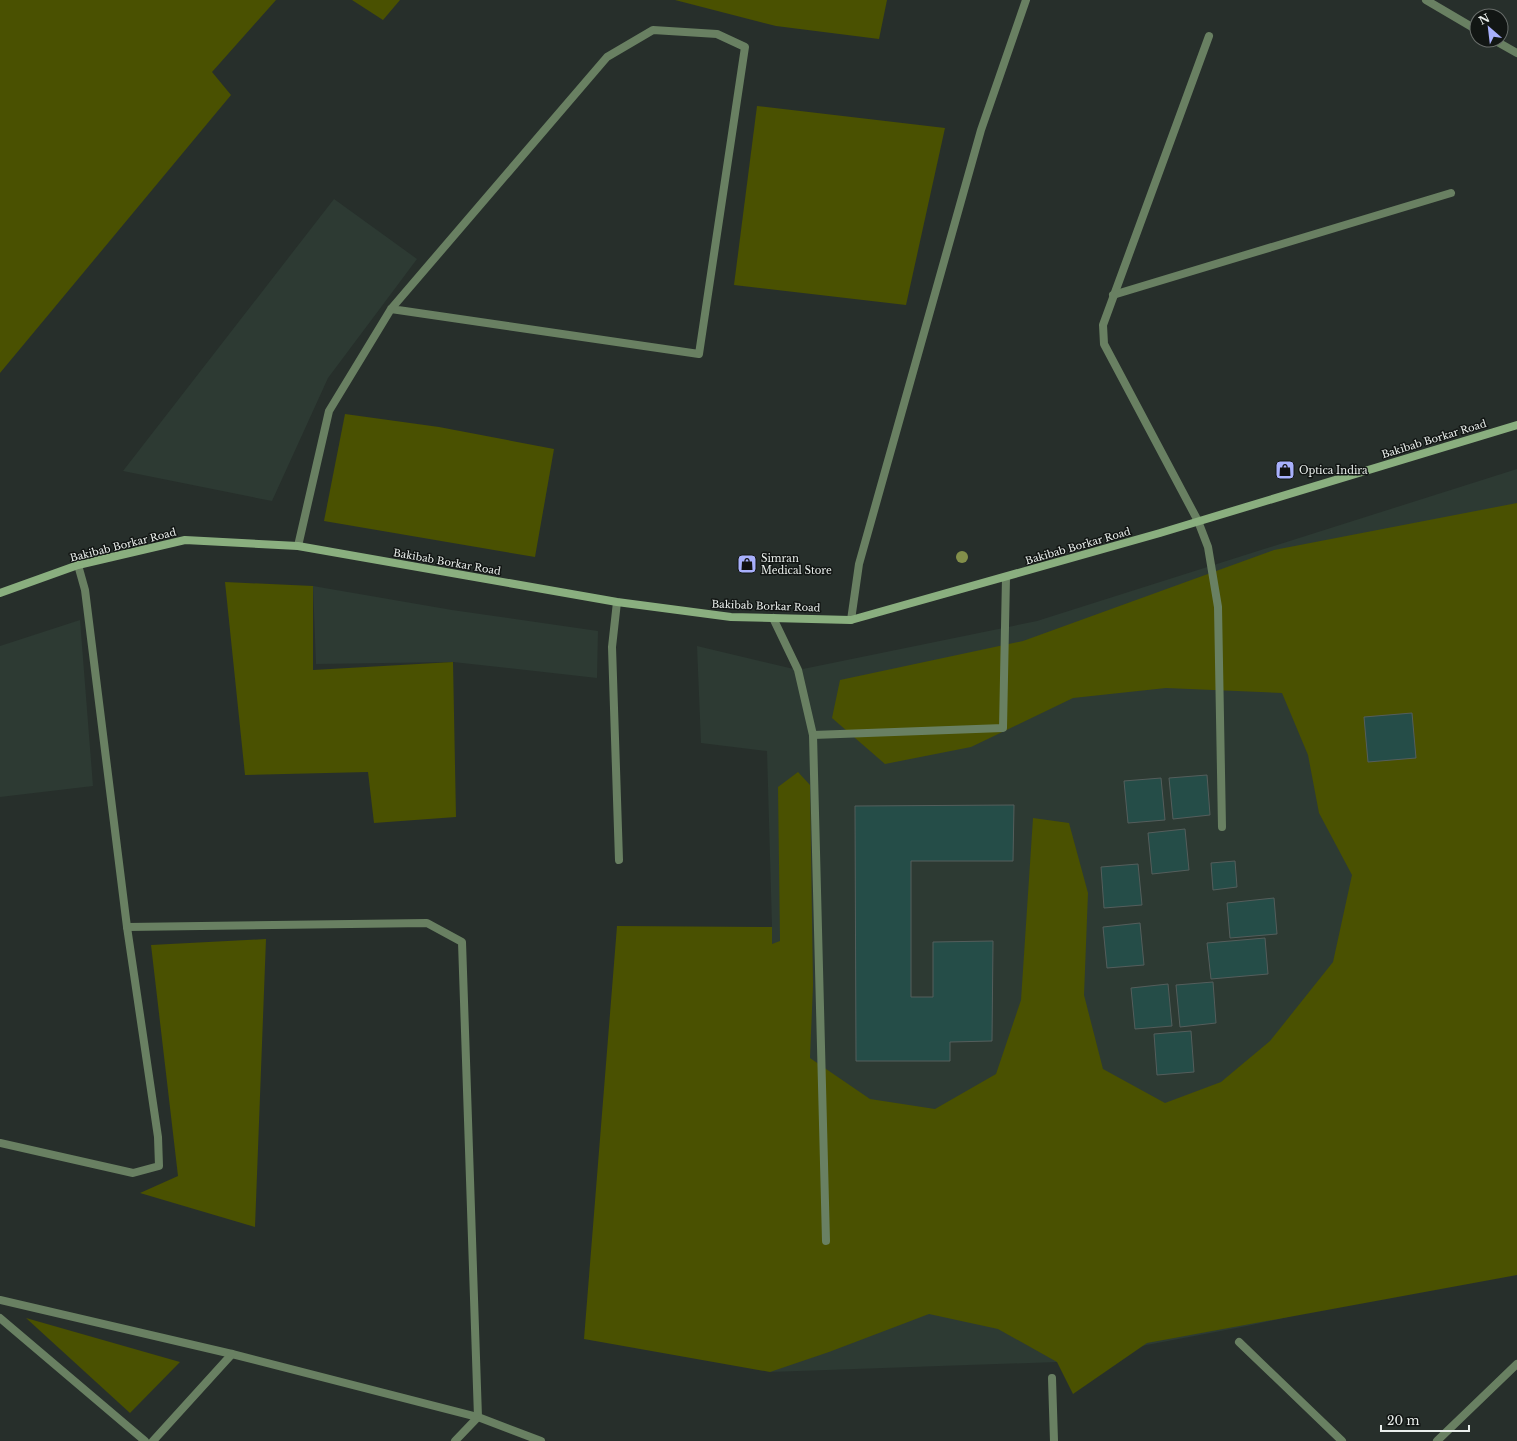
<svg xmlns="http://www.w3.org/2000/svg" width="1517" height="1441" font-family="'Libre Baskerville',serif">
  <rect width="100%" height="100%" fill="#272f2b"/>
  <!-- built -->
  <g fill="#2d3a33">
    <polygon points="334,199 417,259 328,378 272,501 123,471"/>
    <polygon points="1517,469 1517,1266 1247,1326 1057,1362 770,1372 772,927 767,751 701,743 697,646 798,670 1037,621"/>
    <polygon points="313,586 452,610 598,631 597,678 453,662 316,664"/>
    <polygon points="80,620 93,786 0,797 0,646"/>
  </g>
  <!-- green -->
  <g fill="#4a5101">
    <polygon points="0,0 276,0 212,72 231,95 0,373"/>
    <polygon points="352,0 400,0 383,20"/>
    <polygon points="675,0 887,0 879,39 776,26"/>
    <polygon points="757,106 945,128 906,305 734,285"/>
    <polygon points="345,414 439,427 554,449 535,557 324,521"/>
    <polygon points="1517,503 1517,1275 1147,1343 1073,1394 1057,1362 998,1329 929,1314 829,1352 770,1372 584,1339 617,926 772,927 772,944 780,941 778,787 798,772 810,785 813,985 810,1058 870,1099 935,1109 996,1074 1021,1000 1033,818 1069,823 1088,893 1084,995 1103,1069 1165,1103 1221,1082 1270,1041 1333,962 1352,875 1319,813 1308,755 1282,693 1166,688 1073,698 971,747 885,764 832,718 840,680 1023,641 1274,550"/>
    <polygon points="225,582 313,586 313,670 453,662 456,817 374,823 368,772 245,775"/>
    <polygon points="266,939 255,1227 140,1193 178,1176 151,945"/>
    <polygon points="26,1318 180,1362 130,1413"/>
  </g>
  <!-- building -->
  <g fill="#254d48" stroke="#545e5c">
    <polygon points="1412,713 1416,758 1368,762 1364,717"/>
    <polygon points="1207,775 1210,815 1173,819 1169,778"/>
    <polygon points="1161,778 1165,820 1128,823 1124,781"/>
    <polygon points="1014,805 1013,861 911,861 911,997 933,997 933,942 993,941 992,1041 950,1042 950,1061 856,1061 855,806"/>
    <polygon points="1185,829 1189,870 1152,874 1148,833"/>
    <polygon points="1235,861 1237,887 1213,890 1211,863"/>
    <polygon points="1138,864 1142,905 1104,908 1101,867"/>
    <polygon points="1274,898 1277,934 1230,938 1227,903"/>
    <polygon points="1140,923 1144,965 1107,968 1103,927"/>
    <polygon points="1265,938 1268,974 1211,979 1207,943"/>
    <polygon points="1213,982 1216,1023 1180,1027 1176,985"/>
    <polygon points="1168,984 1172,1026 1135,1029 1131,988"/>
    <polygon points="1191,1031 1194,1072 1157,1075 1154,1034"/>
  </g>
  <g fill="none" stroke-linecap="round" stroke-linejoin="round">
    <!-- lane -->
    <g stroke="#698062" stroke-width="8">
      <polyline points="1198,521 1208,547 1218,607 1222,827"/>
      <polyline points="773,618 798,670 813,735 1003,728 1006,577"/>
      <polyline points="813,735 826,1241"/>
    </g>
    <!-- street -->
    <g stroke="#698062" stroke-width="8">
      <polyline points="1426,0 1477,30"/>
      <polyline points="1494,40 1517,53"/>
      <polyline points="1113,295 1451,193"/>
      <polyline points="1198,521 1104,344 1103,325 1209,36"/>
      <polyline points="298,546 329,411 391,309 607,57 653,30 717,34 745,47 699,354 391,309"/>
      <polyline points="617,602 612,647 619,860"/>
      <polyline points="851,620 859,564 981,130 1026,0"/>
      <polyline points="127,927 427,923 462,942 478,1417 455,1441"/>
      <polyline points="0,1143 133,1173 159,1166 158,1137 127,927 85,590 78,565"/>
      <polyline points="0,1300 232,1354 478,1417 541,1441"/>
      <polyline points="0,1318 145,1441"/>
      <polyline points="1239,1342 1342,1441"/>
      <polyline points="1052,1378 1054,1441"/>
      <polyline points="153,1441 232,1354"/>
      <polyline points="1437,1441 1517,1364"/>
    </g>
    <!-- secondary -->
    <polyline stroke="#8aaf7f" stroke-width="8" points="0,593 78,565 185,540 298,546 617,602 731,617 851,620 1160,533 1517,425"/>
  </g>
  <!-- trees -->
  <circle fill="#838f4a" cx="962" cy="557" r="6"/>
  <!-- icons -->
  <defs>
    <symbol id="shop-square" viewBox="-11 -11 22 22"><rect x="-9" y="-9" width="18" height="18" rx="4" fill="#a8b0fc" stroke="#121614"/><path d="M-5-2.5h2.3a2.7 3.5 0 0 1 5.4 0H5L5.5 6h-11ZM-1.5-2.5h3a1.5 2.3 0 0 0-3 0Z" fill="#111"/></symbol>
  </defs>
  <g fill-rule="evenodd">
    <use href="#shop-square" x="1274" y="459" width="22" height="22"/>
    <use href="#shop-square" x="736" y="553" width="22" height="22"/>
  </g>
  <g text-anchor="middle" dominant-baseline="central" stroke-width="3" stroke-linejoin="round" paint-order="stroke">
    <!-- street labels -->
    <g font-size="10" fill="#eaefec" stroke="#121614">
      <text transform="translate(1434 439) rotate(-17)">Bakibab Borkar Road</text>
      <text transform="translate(123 545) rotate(-14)">Bakibab Borkar Road</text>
      <text transform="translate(1078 546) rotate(-16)">Bakibab Borkar Road</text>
      <text transform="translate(447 562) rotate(10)">Bakibab Borkar Road</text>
      <text transform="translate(766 606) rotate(2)">Bakibab Borkar Road</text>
    </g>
    <!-- poi labels -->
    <g font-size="10" fill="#eaefec" stroke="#121614" text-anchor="start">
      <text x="1299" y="470">Optica Indira</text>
      <text x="761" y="558">Simran<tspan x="761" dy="12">Medical Store</tspan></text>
    </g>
  </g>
  <!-- north arrow -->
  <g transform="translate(1489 28) rotate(332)"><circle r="19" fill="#121614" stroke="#686d6a"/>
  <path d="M0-3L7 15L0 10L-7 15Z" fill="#a8b0fc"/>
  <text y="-6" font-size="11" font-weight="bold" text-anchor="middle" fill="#eaefec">N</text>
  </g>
  <!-- scale -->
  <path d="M1381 1425v6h88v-6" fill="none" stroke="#eaefec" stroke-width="2"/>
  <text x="1387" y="1425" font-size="12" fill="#eaefec" stroke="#121614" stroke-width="3" paint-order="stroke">20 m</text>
</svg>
